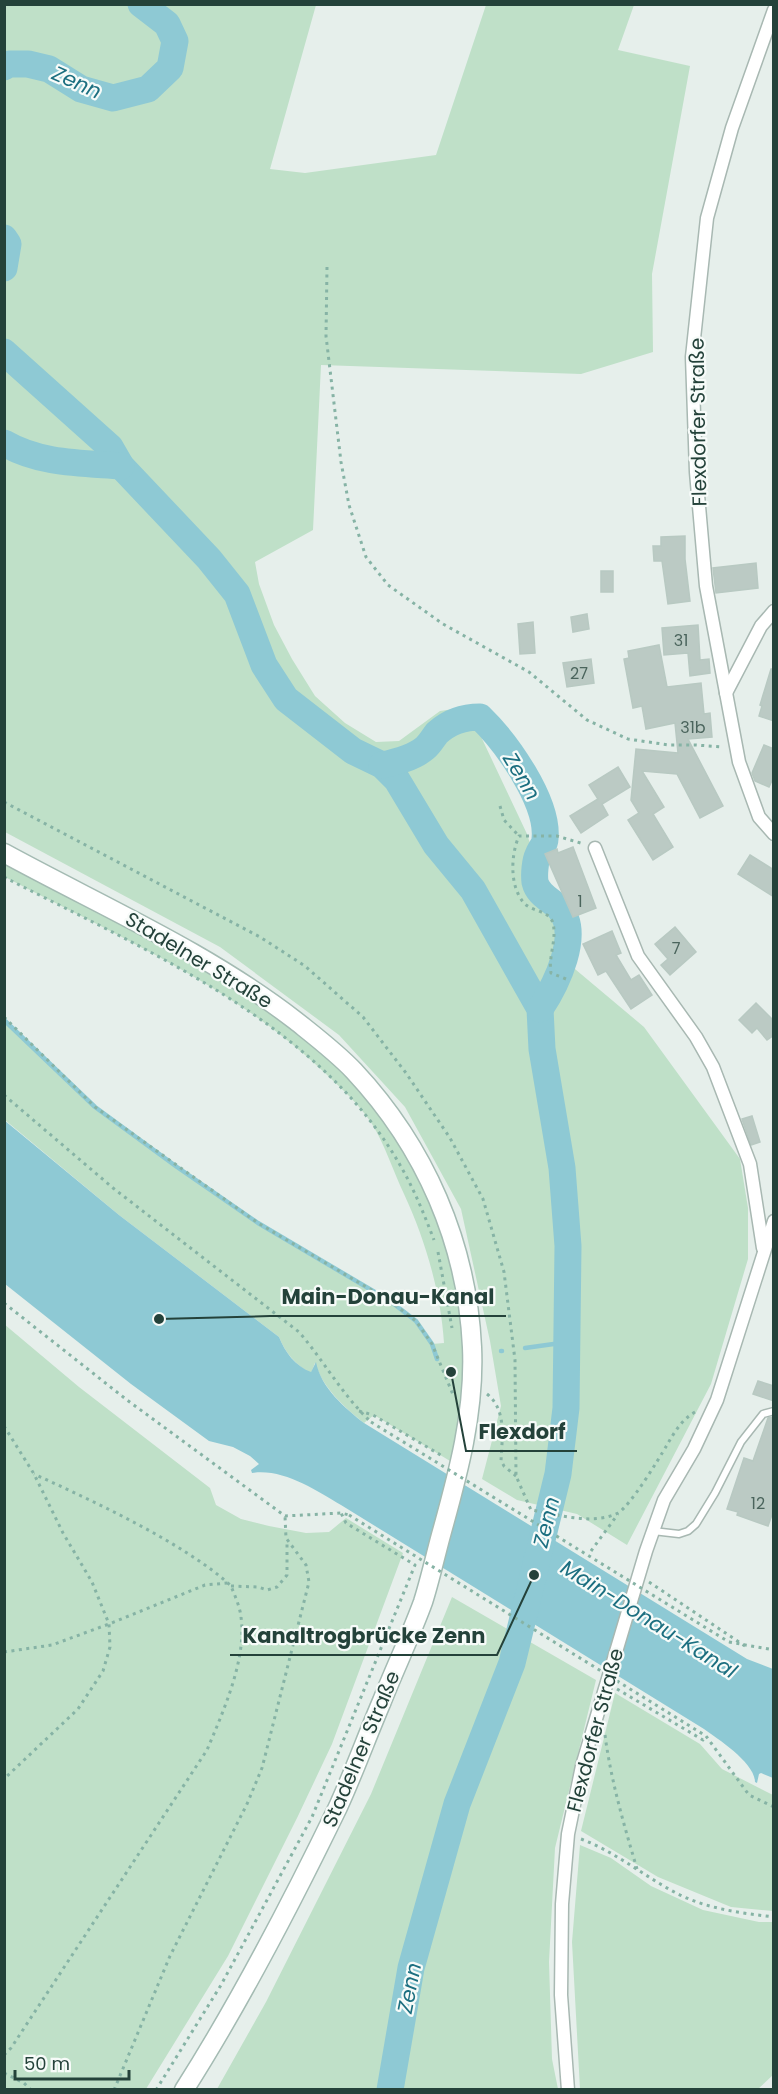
<svg xmlns="http://www.w3.org/2000/svg" width="778" height="2094" font-family="Poppins,sans-serif">
  <rect width="100%" height="100%" fill="#e6efeb"/>
  <!-- green -->
  <g fill="#bfe0c8">
    <polygon points="4,5 316,5 270,169 305,173 436,155 486,5 634,5 618,50 690,66 652,274 653,352 581,374 321,365 313,530 255,562 259,584 274,625 292,659 315,696 345,723 376,742 399,741 440,711 467,707 527,834 569,964 644,1027 740,1159 748,1208 748,1259 711,1384 627,1545 577,1514 517,1500 482,1479 501,1406 490,1341 461,1209 405,1107 339,1035 220,947 5,832"/>
    <path d="M5,853L149,928L318,1038L416,1153L466,1289L460,1467L374,1415L364,1423C344,1407 323,1388 315,1363L311,1373C296,1366 285,1352 279,1337L119,1215L5,1120L4,1020L95,1107L177,1167L258,1223L390,1301L416,1321L432,1344L444,1343C441,1293 425,1239 404,1194C393,1171 385,1145 372,1124C360,1105 341,1088 325,1073C234,986 115,935 5,877Z"/>
    <polygon points="4,1324 79,1387 210,1488 216,1505 241,1519 269,1526 306,1533 329,1532 346,1518 403,1553 332,1744 298,1816 228,1956 146,2089 5,2089"/>
    <polygon points="452,1597 596,1680 555,1848 549,1962 552,2059 558,2089 217,2089 266,2002 371,1794"/>
    <polygon points="615,1693 700,1744 722,1769 773,1795 773,1911 731,1907 658,1877 581,1831"/>
    <polygon points="580,1845 611,1858 651,1886 703,1910 759,1922 773,1922 773,2075 758,2089 580,2089 572,1942"/>
  </g>
  <!-- water -->
  <path fill="#8ec9d4" d="M4,1120L119,1215L279,1337C285,1352 295,1366 311,1372L316,1362C321,1388 345,1408 364,1423L747,1659L773,1669V1778L761,1773L759,1774L757,1783L755,1782C755,1763 718,1739 704,1729L341,1505C316,1490 282,1468 252,1473L251,1470L259,1464L250,1456L233,1447L209,1441L131,1384L5,1284Z"/>
  <g fill="none" stroke-linecap="round" stroke-linejoin="round">
    <!-- stream -->
    <g stroke="#8ec9d4" stroke-width="4.5">
      <polyline points="4,1020 95,1107 177,1167 258,1223 390,1301 416,1321 432,1344 437,1359"/>
      <polyline points="525,1348 568,1342"/>
      <polyline points="501,1351 502,1351"/>
    </g>
    <!-- river -->
    <g stroke="#8ec9d4" stroke-width="27">
      <polyline points="4,67 9,64 28,64 49,69 81,89 113,98 148,89 170,68 175,41 167,24 141,4"/>
      <polyline points="4,238 8,244 4,268"/>
      <polyline points="4,352 110,447 121,466 209,559 237,594 264,665 286,699 353,751 382,765 397,780 436,845 473,890 540,1009 542,1049 562,1168 568,1246 566,1408 558,1474 512,1663 457,1804 411,1968 390,2090"/>
      <path d="M4,443C40,464 81,463 121,466"/>
      <path d="M382,765C396,762 413,758 425,748C430,744 433,738 437,733C449,722 465,717 480,717C506,742 549,802 545,839C545,845 540,849 538,855C535,861 534,875 535,882C538,895 550,899 559,908C582,933 556,985 540,1009"/>
    </g>
  </g>
  <!-- building -->
  <g fill="#bbcac4" stroke="#b8c9c2" stroke-width="1.5">
    <polygon points="685,536 685,559 690,601 668,604 662,561 654,561 653,546 661,546 661,537"/>
    <polygon points="756,563 758,588 716,593 713,568"/>
    <rect x="601" y="571" width="12" height="21"/>
    <polygon points="587,614 589,629 573,632 571,617"/>
    <polygon points="533,622 535,653 520,654 518,624"/>
    <polygon points="698,625 700,660 709,659 710,673 690,676 688,653 664,655 662,628"/>
    <polygon points="659,645 667,687 701,683 704,714 710,713 712,737 688,739 723,806 700,818 677,774 642,771 664,807 653,814 673,847 653,860 628,820 639,813 631,800 636,749 678,753 675,723 646,729 642,706 633,708 624,659 629,658 628,651"/>
    <polygon points="591,659 594,683 567,687 563,663"/>
    <polygon points="771,669 774,669 774,721 759,716 762,706 760,705"/>
    <polygon points="764,745 774,749 774,776 769,787 755,781 752,773"/>
    <polygon points="618,767 630,787 602,804 608,815 581,833 570,816 598,799 589,785"/>
    <polygon points="573,847 596,908 573,917 545,854 557,849 558,853"/>
    <polygon points="750,855 774,870 774,897 738,874"/>
    <polygon points="675,927 696,952 670,975 661,965 668,959 655,944"/>
    <polygon points="612,931 621,953 616,955 631,980 639,975 652,995 631,1009 606,971 598,975 583,944"/>
    <polygon points="756,1003 774,1021 774,1035 767,1040 757,1028 752,1033 739,1020"/>
    <polygon points="752,1116 760,1142 751,1145 742,1119"/>
    <polygon points="758,1381 774,1386 774,1401 753,1394"/>
    <polygon points="774,1417 774,1509 768,1526 737,1515 738,1512 727,1509 744,1458 753,1461 768,1418"/>
  </g>
  <g fill="none" stroke-linecap="round" stroke-linejoin="round">
    <defs>
      <polyline id="lane" points="653,1531 679,1534 688,1531 696,1524 715,1493 741,1442 763,1414 774,1411"/>
      <g id="street">
        <polyline points="774,10 732,128 707,218 692,357 696,472 706,586 739,762 759,817 774,834"/>
        <polyline points="726,693 761,626 774,611"/>
        <polyline points="595,848 638,956 696,1037 713,1067 750,1164 763,1248"/>
        <polyline points="568,2090 561,1995 562,1904 568,1834 582,1766 646,1551 664,1500 694,1449 717,1400 774,1221"/>
      </g>
      <path id="secondary" d="M4,853C103,907 207,952 296,1021C316,1037 337,1053 354,1071C425,1147 467,1243 472,1347C475,1412 458,1474 441,1535C435,1557 430,1580 423,1602C411,1635 395,1668 382,1701C367,1736 354,1772 338,1807C291,1904 242,1999 184,2090"/>
    </defs>
    <!-- lane casing -->
    <use href="#lane" stroke="#a8b8b2" stroke-width="9"/>
    <!-- street casing -->
    <use href="#street" stroke="#a8b8b2" stroke-width="15"/>
    <!-- secondary casing -->
    <use href="#secondary" stroke="#a4bbb3" stroke-width="21"/>
    <!-- path -->
    <g stroke="#86b3a5" stroke-width="3" stroke-dasharray="3 4.5" stroke-linecap="butt">
      <polyline points="327,267 326,336 341,462 349,505 366,557 388,585 443,624 529,672 587,720 628,739 669,745 696,745 723,747"/>
      <path d="M4,802L260,937L305,966L363,1017L406,1073L450,1138L483,1199L504,1272L515,1360L516,1476L531,1510C557,1514 592,1526 618,1513C631,1505 658,1460 667,1445C675,1431 683,1418 697,1411"/>
      <polyline points="500,806 504,820 519,836"/>
      <path d="M4,877C143,949 319,1023 400,1165C414,1189 424,1214 434,1240"/>
      <path d="M566,979L551,973C548,957 557,940 553,923C549,910 532,912 524,903C509,886 511,854 519,836H557L584,844"/>
      <polyline points="4,1017 95,1107 258,1223 390,1301 416,1321 432,1344 454,1397"/>
      <path d="M4,1095L113,1188L299,1332C324,1361 343,1396 371,1422"/>
      <polyline points="438,1252 452,1328"/>
      <polyline points="4,1303 127,1400 285,1516 341,1513 349,1515"/>
      <path d="M487,1394C507,1410 502,1438 501,1461L504,1466L516,1476"/>
      <polyline points="359,1411 373,1415 444,1457"/>
      <polyline points="4,1426 34,1474 63,1533 92,1582 109,1624 110,1647 103,1671 78,1709 4,1779"/>
      <polyline points="591,1551 618,1514"/>
      <polyline points="649,1582 745,1646"/>
      <polyline points="231,1586 258,1587 267,1590 277,1587 287,1575 287,1540"/>
      <polyline points="729,1642 774,1650"/>
      <polyline points="4,1652 52,1645 109,1624 205,1585 228,1583"/>
      <polyline points="617,1689 703,1740 706,1736 749,1795 774,1807"/>
      <path d="M605,1735C611,1781 624,1825 637,1869"/>
      <path d="M581,1839C616,1852 645,1877 678,1894C708,1909 741,1913 774,1917"/>
      <path d="M4,2055L11,2048L207,1750C223,1712 247,1659 241,1617C240,1607 235,1596 231,1586C213,1569 192,1556 171,1543C127,1517 80,1495 34,1474"/>
      <polyline points="4,2073 24,2083 31,2090"/>
      <polyline points="114,2090 170,1956 247,1804 262,1768 309,1582 306,1565 286,1538 285,1516"/>
      <polyline points="156,2090 221,1985 312,1817 415,1565 346,1523 341,1513"/>
    </g>
    <!-- lane -->
    <use href="#lane" stroke="#fff" stroke-width="6"/>
    <!-- street -->
    <use href="#street" stroke="#fff" stroke-width="12"/>
    <!-- secondary -->
    <use href="#secondary" stroke="#fff" stroke-width="18"/>
    <!-- path-bridge -->
    <g stroke="#86b3a5" stroke-width="3" stroke-dasharray="3 4.5" stroke-linecap="butt">
      <polyline points="371,1422 729,1642"/>
      <polyline points="349,1515 706,1736"/>
    </g>
  </g>
  <g text-anchor="middle" dominant-baseline="central" stroke-width="4.5" stroke-linejoin="round" paint-order="stroke">
    <!-- number labels -->
    <g font-size="16" fill="#4a645c">
      <text x="681" y="640">31</text>
      <text x="579" y="673">27</text>
      <text x="693" y="727">31b</text>
      <text x="580" y="901">1</text>
      <text x="676" y="948">7</text>
      <text x="758" y="1503">12</text>
    </g>
    <!-- street labels -->
    <g font-size="20" fill="#24423a" stroke="#f7fbf9">
      <text transform="translate(698 422) rotate(-91)">Flexdorfer Straße</text>
      <text transform="translate(199 960) rotate(31)">Stadelner Straße</text>
      <text transform="translate(595 1730) rotate(-75)">Flexdorfer Straße</text>
      <text transform="translate(361 1749) rotate(-67)">Stadelner Straße</text>
    </g>
    <!-- water labels -->
    <g font-size="21" font-style="italic" fill="#1c6f80" stroke="#f7fbf9">
      <text transform="translate(77 82) rotate(24)">Zenn</text>
      <text transform="translate(522 776) rotate(59)">Zenn</text>
      <text transform="translate(546 1522) rotate(-76)">Zenn</text>
      <text transform="translate(649 1619) rotate(32)">Main-Donau-Kanal</text>
      <text transform="translate(409 1988) rotate(-79)">Zenn</text>
    </g>
  </g>
  <!-- callouts -->
  <path fill="none" stroke="#24423a" stroke-width="2" d="M159 1319L270 1316H506M451 1372L466 1451H577M534 1575L497 1655H230"/>
  <g fill="#24423a" stroke="#f7fbf9" stroke-width="2">
    <circle cx="159" cy="1319" r="6"/>
    <circle cx="451" cy="1372" r="6"/>
    <circle cx="534" cy="1575" r="6"/>
  </g>
  <g font-size="21" text-anchor="middle" font-weight="bold" fill="#24423a" stroke="#f7fbf9" stroke-width="4.5" stroke-linejoin="round" paint-order="stroke">
    <text x="388" y="1304">Main-Donau-Kanal</text>
    <text x="522" y="1439">Flexdorf</text>
    <text x="364" y="1643">Kanaltrogbrücke Zenn</text>
  </g>
  <!-- border -->
  <rect width="778" height="2094" fill="none" stroke="#24423a" stroke-width="12"/>
  <!-- scale -->
  <path d="M15 2070v9h114v-9" fill="none" stroke="#24423a" stroke-width="3"/>
  <text x="24" y="2070" font-size="18" fill="#24423a" stroke="#f7fbf9" stroke-width="4.5" paint-order="stroke">50 m</text>
</svg>
